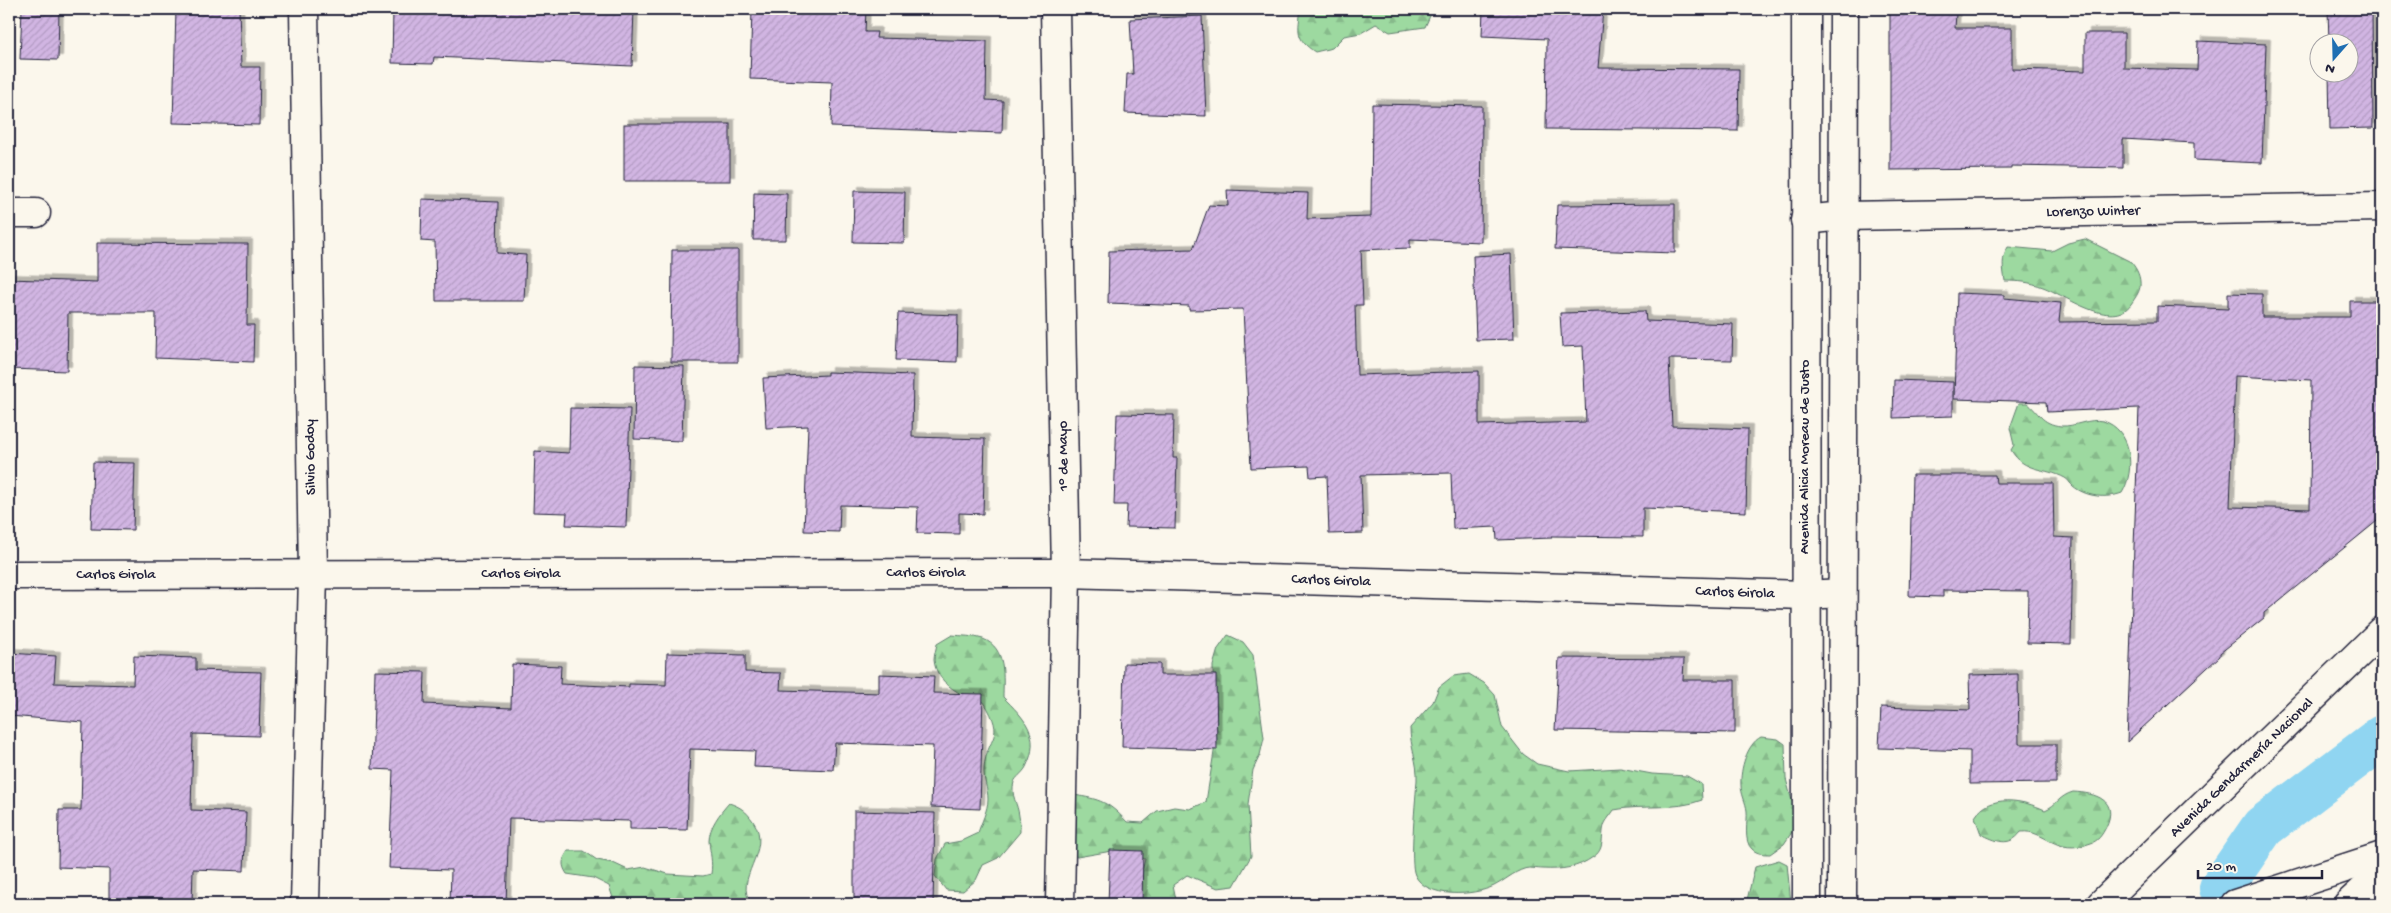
<svg xmlns="http://www.w3.org/2000/svg" width="2391" height="913" font-family="'Gochi Hand',sans-serif">
  <defs>
    <pattern id="forest-firs" width="22" height="20" patternUnits="userSpaceOnUse" patternTransform="scale(1.25)"><rect width="22" height="20" fill="#9dd9a0"/><path d="M5 1l3.5 6h-7zM16 11l3.5 6h-7z" fill="#87ba8b"/></pattern>
    <pattern id="building-hatch" width="6" height="6" patternUnits="userSpaceOnUse" patternTransform="scale(1.25)"><rect width="6" height="6" fill="#d1b5e2"/><path d="M-1 1l2-2M0 6l6-6M5 7l2-2" fill="none" stroke="#b39bc3"/></pattern>
    <filter id="shadow"><feDropShadow dx="4.5" dy="-4.5" stdDeviation="0" flood-color="#0004"/></filter>
  </defs>
  <rect width="100%" height="100%" fill="#fbf7ec"/>
  <filter id="ink" filterUnits="userSpaceOnUse"><feTurbulence type="fractalNoise" baseFrequency=".02" numOctaves="2"/><feDisplacementMap in="SourceGraphic" scale="10" xChannelSelector="R" yChannelSelector="G"/><feConvolveMatrix kernelMatrix="1 2 1 2 8 2 1 2 1" color-interpolation-filters="sRGB"/></filter>
  <g filter="url(#ink)">
    <!-- forest -->
    <g fill="url(#forest-firs)" stroke="#607e6e">
      <path d="M1301,9H1433L1425,27L1390,32L1376,24L1361,33L1344,36L1332,48L1315,52C1295,39 1298,30 1301,9Z"/>
      <path d="M2085,239L2131,262C2137,269 2141,277 2140,287C2139,293 2135,298 2131,304C2112,331 2065,295 2043,287C2030,282 2019,281 2005,281C2003,268 2001,259 2008,247L2052,251L2068,243Z"/>
      <path d="M2019,403H2027C2039,412 2041,424 2061,426C2075,427 2089,418 2103,421C2132,429 2136,470 2122,493C2106,499 2086,497 2073,486C2070,484 2068,479 2065,478C2045,467 2024,473 2011,450L2014,445L2010,428Z"/>
      <path d="M952,635C962,636 974,636 983,639C1007,648 1003,677 1003,697C1024,718 1042,735 1026,767C1023,773 1016,777 1014,782C1010,795 1018,804 1019,816C1020,821 1020,826 1020,832L998,858L983,865L976,880L963,891L946,890L935,876L937,859L945,844L961,841L978,833C981,823 988,810 988,799C988,789 983,779 984,768C987,735 1007,740 984,702C964,698 936,684 934,660C934,656 936,649 937,644Z"/>
      <path d="M1228,635L1243,642L1253,655L1264,738L1260,755L1253,770L1248,804L1251,856L1234,886L1218,888L1187,875L1173,885L1177,904H1135L1133,890L1141,876L1145,859L1112,851L1077,857L1061,852L1068,794C1097,799 1106,799 1127,822L1143,823L1157,811L1174,807L1190,809L1206,802L1214,752L1213,666L1218,649Z"/>
      <path d="M1469,674L1484,683L1495,695L1502,727L1523,754L1537,764L1569,771L1620,768L1652,774L1687,776L1701,784L1702,800C1674,811 1643,804 1614,810C1611,815 1605,821 1604,826C1601,837 1605,850 1593,857C1578,868 1561,870 1543,869C1537,869 1529,867 1524,869C1514,872 1504,881 1494,886C1474,896 1426,899 1415,875C1409,863 1416,796 1417,780C1418,762 1410,747 1410,728L1433,702L1439,687L1453,676Z"/>
      <path d="M1761,737L1778,739L1785,744L1786,779L1795,812L1794,829L1784,844L1770,854C1764,854 1757,854 1752,849C1743,841 1748,822 1747,811C1746,802 1741,794 1741,785C1740,769 1747,744 1761,737Z"/>
      <path d="M2073,792C2096,793 2119,800 2106,827C2102,835 2098,841 2091,843C2055,857 2045,829 2021,832C2009,848 1996,841 1981,834L1975,817C1990,793 2023,800 2045,810C2057,805 2059,796 2073,792Z"/>
      <path d="M729,803C741,807 746,811 753,821C774,851 731,879 752,904H704L691,898L679,904H615L609,886L593,878L567,874C561,865 562,860 568,851H584L597,860L613,863L628,870L645,867L668,874L703,876L711,874C713,862 710,853 709,841C709,827 720,813 729,803Z"/>
      <polygon points="1779,860 1787,864 1791,904 1746,904 1755,867"/>
    </g>
    <g fill="none" stroke-linecap="round" stroke-linejoin="round">
      <!-- canal -->
      <polyline stroke="#90d5f1" stroke-width="44" points="2221,888 2263,827 2382,737"/>
    </g>
    <!-- building -->
    <g fill="url(#building-hatch)" stroke="#22223b" fill-rule="evenodd" filter="url(#shadow)">
      <polygon points="22,9 59,9 58,60 20,59"/>
      <polygon points="176,9 239,9 241,67 260,67 259,125 173,123"/>
      <polygon points="393,9 634,9 632,66 434,57 433,64 392,63"/>
      <polygon points="752,9 866,9 865,32 877,32 876,38 987,41 986,100 1003,101 1002,133 831,127 832,82 750,79"/>
      <polygon points="1483,9 1603,9 1598,68 1739,69 1738,131 1546,129 1547,39 1482,36"/>
      <polygon points="2328,9 2372,9 2373,128 2330,129 2329,72 2348,72 2348,42 2329,42"/>
      <polygon points="1890,11 1956,14 1955,28 2012,28 2012,69 2085,71 2085,33 2124,33 2124,68 2197,70 2198,41 2266,44 2262,163 2194,160 2194,143 2123,139 2123,168 2011,166 2011,169 1890,170"/>
      <polygon points="1202,16 1206,116 1125,113 1127,74 1133,74 1130,19"/>
      <polygon points="1372,104 1482,106 1481,242 1410,239 1410,248 1361,250 1363,305 1355,305 1357,375 1479,371 1479,425 1586,422 1583,346 1562,347 1560,313 1645,311 1646,321 1733,324 1732,360 1669,359 1672,426 1748,429 1746,512 1643,508 1643,537 1551,536 1552,538 1497,540 1496,527 1453,529 1451,473 1361,475 1363,533 1329,534 1327,476 1310,477 1309,466 1251,468 1243,309 1189,310 1189,306 1108,303 1109,251 1193,249 1209,205 1228,206 1227,190 1308,193 1307,219 1371,217"/>
      <rect x="624" y="124" width="106" height="57"/>
      <polygon points="854,191 905,192 904,243 853,242"/>
      <polygon points="754,193 787,194 786,240 753,240"/>
      <polygon points="422,199 498,202 497,253 526,255 524,301 436,301 435,242 421,241"/>
      <polygon points="1675,204 1675,253 1555,249 1557,205"/>
      <polygon points="97,243 248,244 247,325 254,325 253,362 155,358 156,313 68,313 67,371 9,369 9,279 97,282"/>
      <polygon points="672,250 738,250 738,362 671,362"/>
      <polygon points="1511,254 1514,339 1476,340 1473,256"/>
      <path d="M1957,293L2004,295V298L2061,303L2059,322L2157,321V306L2228,309V293L2262,294V317H2350V301H2382V517L2264,613V618L2220,653V656L2127,742L2139,408L2047,412L2046,402L1954,399ZM2235,376L2311,380L2310,509L2230,507Z"/>
      <polygon points="898,313 958,315 957,362 896,360"/>
      <polygon points="635,365 684,366 682,441 634,439"/>
      <polygon points="827,372 913,375 912,437 985,439 983,514 959,513 959,534 917,533 918,507 840,505 839,532 804,531 808,426 766,428 763,378 827,375"/>
      <polygon points="1894,380 1953,382 1953,416 1893,418"/>
      <polygon points="570,408 630,409 626,527 566,525 567,513 533,512 535,451 569,453"/>
      <polygon points="1117,414 1174,415 1173,458 1177,458 1175,528 1126,527 1127,505 1114,505"/>
      <polygon points="93,462 135,463 133,530 91,529"/>
      <polygon points="1912,475 1995,475 1996,483 2053,483 2054,537 2073,538 2071,644 2027,643 2028,591 1943,590 1943,597 1909,596"/>
      <polygon points="9,653 56,656 54,683 133,685 134,656 196,658 196,670 261,672 259,736 193,734 191,810 246,812 244,871 193,869 192,904 109,904 109,869 58,867 59,810 81,810 83,722 9,716"/>
      <polygon points="667,653 745,655 745,672 781,673 780,690 879,693 879,674 934,676 933,693 983,694 980,809 931,807 933,746 835,743 833,770 754,767 755,751 690,749 687,830 630,829 630,821 509,818 506,904 450,904 451,870 389,868 393,770 372,769 375,671 425,672 424,704 511,708 512,664 561,666 560,684 629,687 629,684 666,685"/>
      <polygon points="1559,658 1684,659 1683,680 1735,680 1735,733 1555,730"/>
      <polygon points="1124,663 1160,664 1160,675 1216,675 1217,750 1122,747"/>
      <polygon points="2018,674 2019,744 2056,744 2056,783 1970,784 1970,751 1879,748 1881,707 1970,710 1969,675"/>
      <polygon points="854,811 935,813 933,904 854,904"/>
      <polygon points="1110,850 1143,851 1142,904 1108,904"/>
    </g>
    <g fill="none" stroke-linecap="round" stroke-linejoin="round">
      <defs>
        <g id="street">
          <polyline points="304,9 313,574 305,904"/>
          <polyline points="1055,9 1066,573 1060,904"/>
          <polyline points="9,213 36,213"/>
          <polyline points="1805,220 1843,216 2382,207"/>
          <polyline points="9,575 1066,573 1805,595 1842,593"/>
        </g>
        <g id="secondary">
          <polyline points="1806,9 1807,904"/>
          <polyline points="1842,904 1844,9"/>
          <polyline points="2101,904 2382,631"/>
        </g>
        <g id="highway">
          <polyline points="2235,904 2382,856"/>
          <polyline points="2348,904 2382,873"/>
        </g>
      </defs>
      <!-- street casing -->
      <use href="#street" stroke="#22223b" stroke-width="31"/>
      <!-- secondary casing -->
      <use href="#secondary" stroke="#22223b" stroke-width="31"/>
      <!-- highway casing -->
      <use href="#highway" stroke="#22223b" stroke-width="31"/>
      <!-- street -->
      <use href="#street" stroke="#fbf7ec" stroke-width="28"/>
      <!-- secondary -->
      <use href="#secondary" stroke="#fbf7ec" stroke-width="28"/>
      <!-- highway -->
      <use href="#highway" stroke="#fbf7ec" stroke-width="28"/>
    </g>
  </g>
  <g text-anchor="middle" dominant-baseline="central" stroke-width="4" stroke-linejoin="round" paint-order="stroke">
    <!-- street labels -->
    <g font-size="15" fill="#22223b" stroke="#fbf7ec">
      <text transform="translate(2093 212) rotate(-1)">Lorenzo Winter</text>
      <text transform="translate(1064 456) rotate(-91)">1° de Mayo</text>
      <text transform="translate(311 457) rotate(-91)">Silvio Godoy</text>
      <text transform="translate(1805 457) rotate(-90)">Avenida Alicia Moreau de Justo</text>
      <text x="926" y="573">Carlos Girola</text>
      <text x="521" y="574">Carlos Girola</text>
      <text x="116" y="575">Carlos Girola</text>
      <text transform="translate(1331 581) rotate(2)">Carlos Girola</text>
      <text transform="translate(1735 593) rotate(2)">Carlos Girola</text>
      <text transform="translate(2242 768) rotate(-44)">Avenida Gendarmería Nacional</text>
    </g>
  </g>
  <!-- margin -->
  <rect width="2391" height="913" fill="none" stroke="#fbf7ec" stroke-width="30"/>
  <rect x="15" y="15" width="2361" height="883" fill="none" stroke="#22223b" stroke-width="2" filter="url(#ink)"/>
  <!-- north arrow -->
  <g transform="translate(2334 58) rotate(200)"><circle r="24" fill="#fbf7ec" stroke="#a4a2a5"/>
  <path d="M0-4L9 19L0 12L-9 19Z" fill="#1f6fb2"/>
  <text y="-8" font-size="14" font-weight="bold" text-anchor="middle" fill="#22223b">N</text>
  </g>
  <!-- scale -->
  <path d="M2198 870v8h124v-8" fill="none" stroke="#22223b" stroke-width="2.5"/>
  <text x="2206" y="870" font-size="15" fill="#22223b" stroke="#fbf7ec" stroke-width="4" paint-order="stroke">20 m</text>
</svg>
